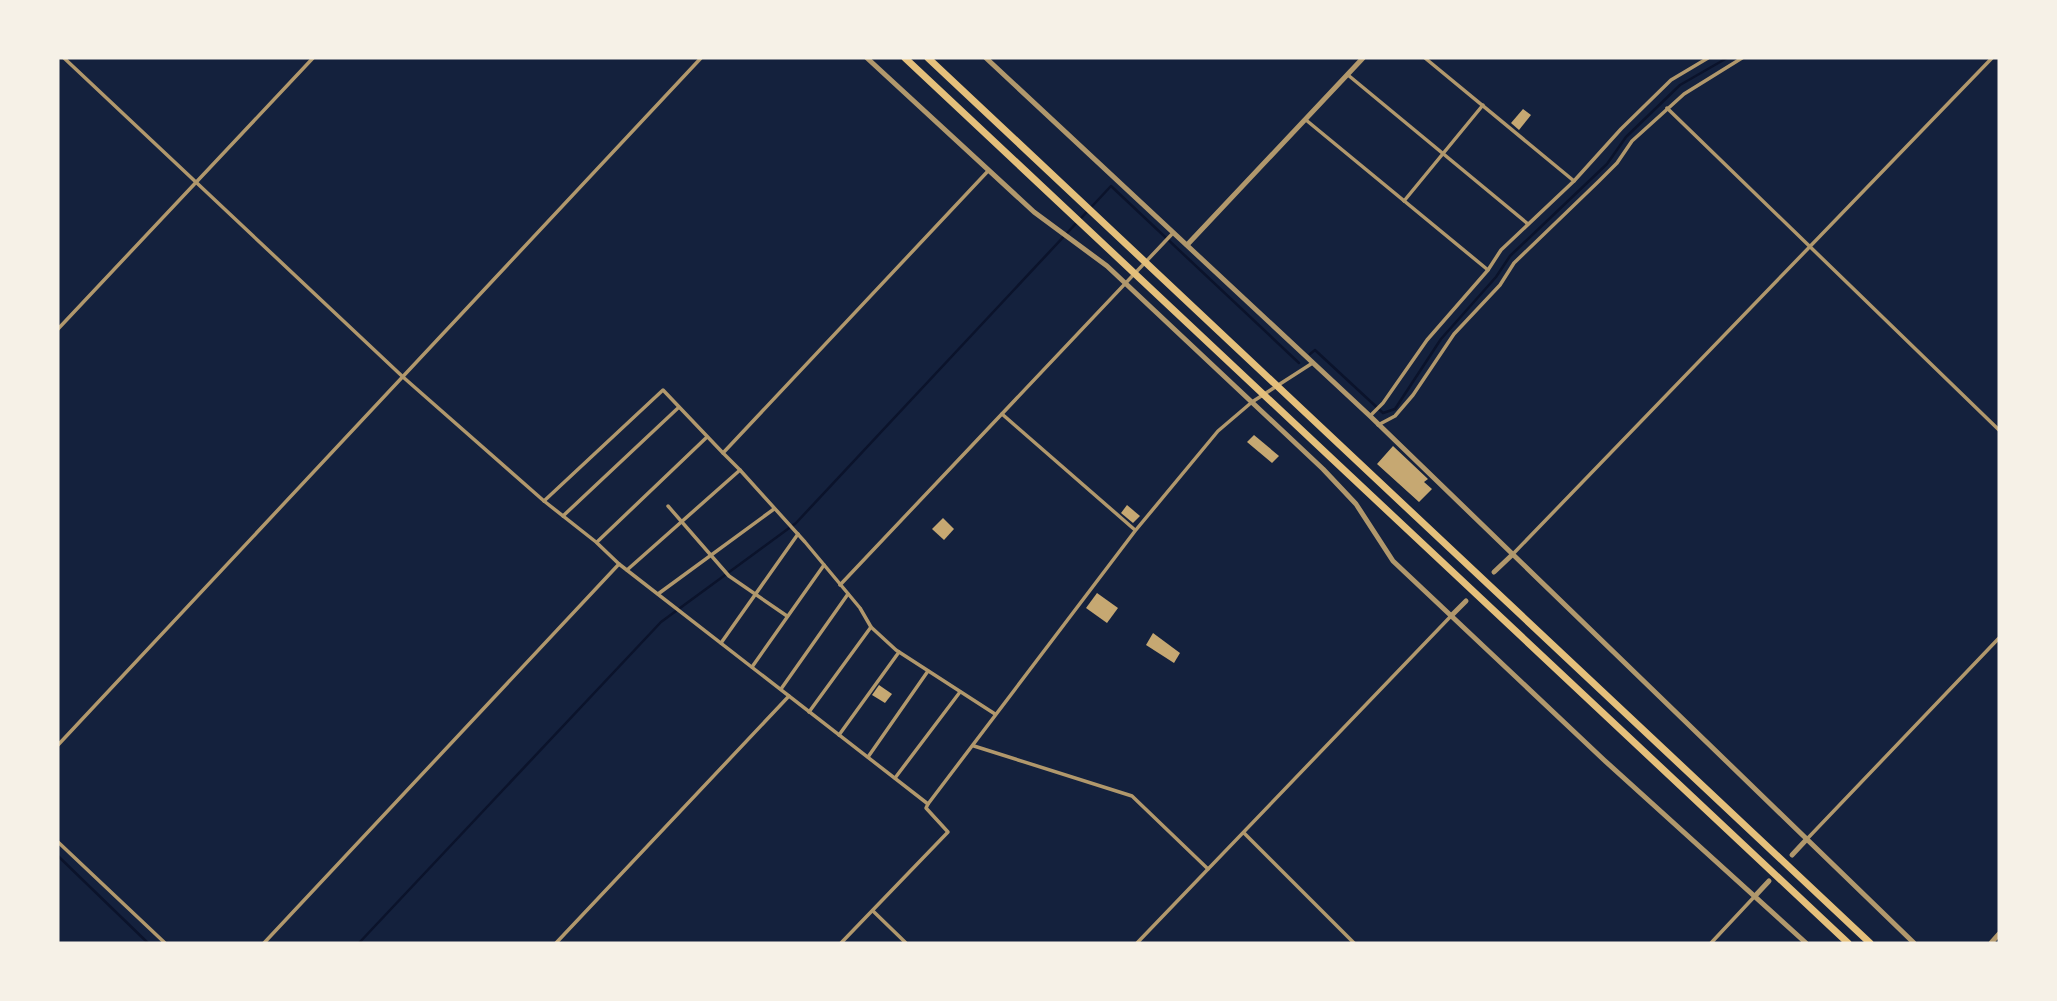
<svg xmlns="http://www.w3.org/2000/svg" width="2057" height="1001" font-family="Rubik,sans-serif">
  <rect width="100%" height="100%" fill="#14213d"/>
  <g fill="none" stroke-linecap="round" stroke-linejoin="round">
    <!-- stream -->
    <g stroke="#0b132b" stroke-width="2.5">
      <polyline points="1310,354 1315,350 1383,413 1395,409 1441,339 1496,277 1510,256 1607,164 1626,137 1680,85 1727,58"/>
      <polyline points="58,856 148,943"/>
      <polyline points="359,943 661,622 796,523 1111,186 1299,363"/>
    </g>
  </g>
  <!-- building -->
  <g fill="#c6a872">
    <polygon points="1523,109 1531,115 1519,130 1511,123"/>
    <polygon points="1254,435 1279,456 1272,463 1247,442"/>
    <polygon points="1393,446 1428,479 1424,482 1432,489 1419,502 1377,464"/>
    <polygon points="1127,505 1140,516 1133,523 1121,513"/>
    <polygon points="943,518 954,529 944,540 932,529"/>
    <polygon points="1097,593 1118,608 1107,623 1086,608"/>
    <polygon points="1153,633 1180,653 1174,663 1146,645"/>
    <polygon points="879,685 892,694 885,703 872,695"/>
  </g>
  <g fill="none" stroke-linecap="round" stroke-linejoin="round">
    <!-- minor -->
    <g stroke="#b1986c" stroke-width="3.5">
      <polyline points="64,58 403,377 544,501 596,542 619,564 928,804 1135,531 1218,431 1252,402 1311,364"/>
      <polyline points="1348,75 1528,224"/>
      <polyline points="1667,108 1999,430"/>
      <polyline points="1306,120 1488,270"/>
      <polyline points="1574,181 1621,129 1671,80 1708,58"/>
      <polyline points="1404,201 1483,105"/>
      <polyline points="58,329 313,58"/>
      <polyline points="1002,414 1135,530"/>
      <polyline points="1370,416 1383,403 1427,340 1488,270 1501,250 1574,181 1425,58"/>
      <polyline points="1378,425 1395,416 1413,395 1454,334 1500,285 1514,263 1599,181 1617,163 1632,141 1684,94 1742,58"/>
      <polyline points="740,470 805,542 860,608 871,627 896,650 995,714"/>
      <polyline points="544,501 663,390 723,453"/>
      <polyline points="668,506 729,576 787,616"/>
      <polyline points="563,516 678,408"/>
      <polyline points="597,542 707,437"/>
      <polyline points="1513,554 1992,58"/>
      <polyline points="627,570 740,470 723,453 988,171"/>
      <polyline points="840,585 1173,233"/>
      <polyline points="658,594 774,509"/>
      <polyline points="721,643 798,534"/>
      <polyline points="752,667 824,565"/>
      <polyline points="781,689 848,594"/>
      <polyline points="809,712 871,627"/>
      <polyline points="839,735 899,652"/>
      <polyline points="58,745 701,58"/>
      <polyline points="974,746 1132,796 1208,869"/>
      <polyline points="868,757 928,671"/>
      <polyline points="895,778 960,692"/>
      <polyline points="1244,833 1354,943"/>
      <polyline points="1807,839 1999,638"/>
      <polyline points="58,842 165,943"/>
      <polyline points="873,911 906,943"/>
      <polyline points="264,943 619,564"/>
      <polyline points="556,943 789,696"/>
      <polyline points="841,943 948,832 926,808 928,804"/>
      <polyline points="1137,943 1451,616"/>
      <polyline points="1711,943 1755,896"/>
    </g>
    <!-- tertiary -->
    <g stroke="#b1986c" stroke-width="5">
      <polyline points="867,58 1034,212 1107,266 1323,469 1356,504 1393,561 1604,760 1806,943"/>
      <polyline points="986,58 1370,416 1914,943"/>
      <polyline points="1187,245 1363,58"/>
      <polyline points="1494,572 1512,555"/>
      <polyline points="1451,616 1466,601"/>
      <polyline points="1792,855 1806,840"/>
      <polyline points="1755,896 1769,881"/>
      <polyline points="1991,943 1999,934"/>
    </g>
    <!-- motorway -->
    <g stroke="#e5c07b" stroke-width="7">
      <polyline points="905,58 1848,943"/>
      <polyline points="928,58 1870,943"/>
    </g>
  </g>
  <!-- border -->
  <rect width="2057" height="1001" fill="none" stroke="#f6f1e7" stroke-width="119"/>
</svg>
